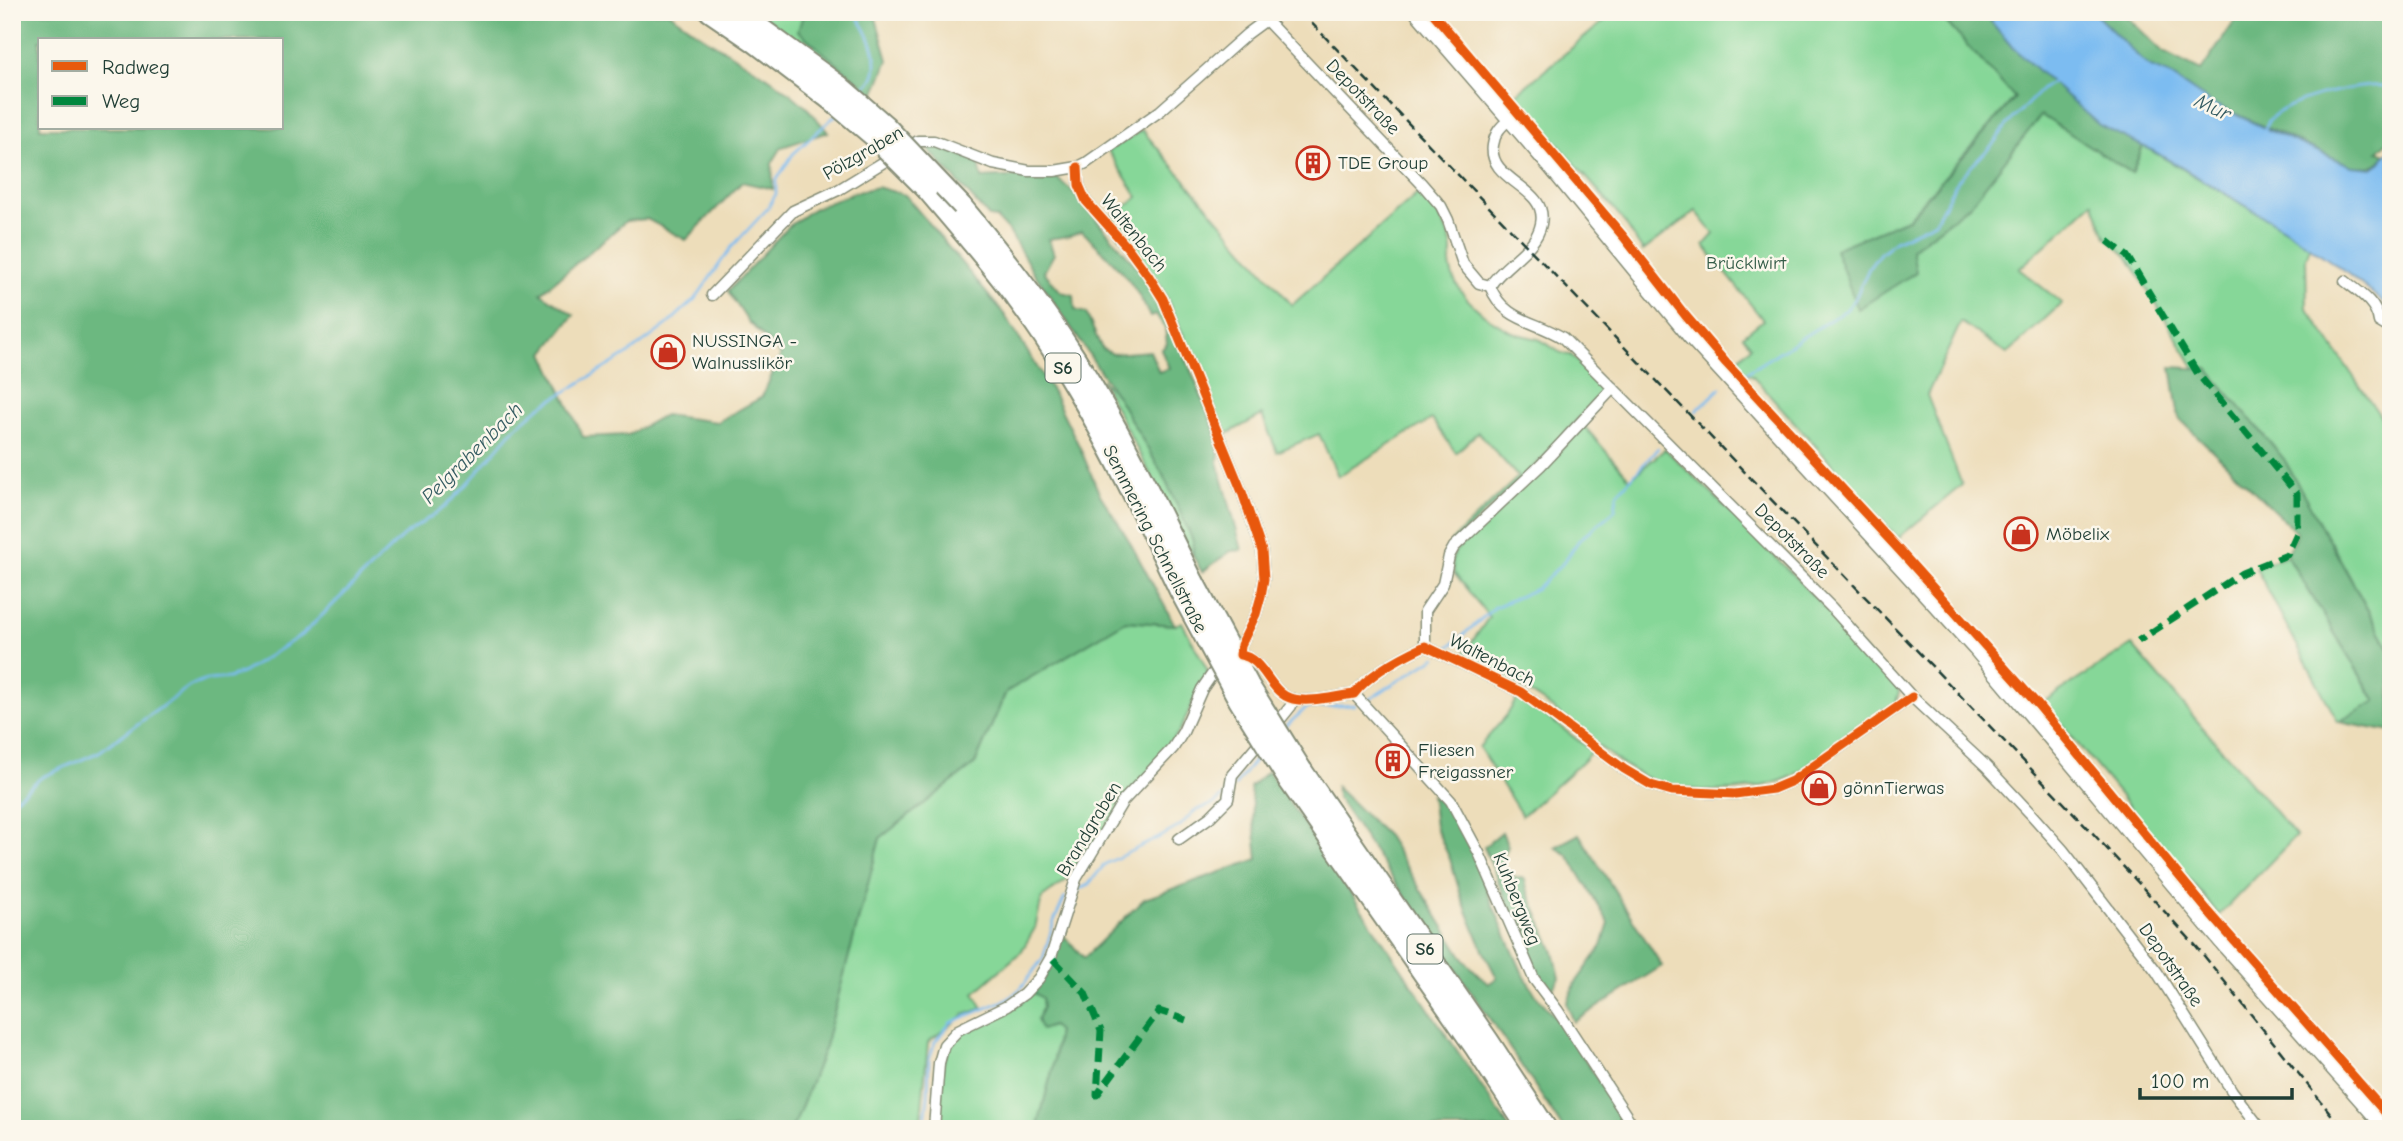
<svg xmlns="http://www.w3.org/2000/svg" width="2403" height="1141" font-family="'Comic Neue',sans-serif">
  <rect width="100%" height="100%" fill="#fbf7ec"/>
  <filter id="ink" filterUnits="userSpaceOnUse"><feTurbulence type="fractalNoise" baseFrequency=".0143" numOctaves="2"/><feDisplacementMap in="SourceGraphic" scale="14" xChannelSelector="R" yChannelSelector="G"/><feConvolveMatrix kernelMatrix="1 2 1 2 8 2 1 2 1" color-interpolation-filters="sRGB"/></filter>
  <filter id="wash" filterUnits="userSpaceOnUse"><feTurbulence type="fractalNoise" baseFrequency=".00686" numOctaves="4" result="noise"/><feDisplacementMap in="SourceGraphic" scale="28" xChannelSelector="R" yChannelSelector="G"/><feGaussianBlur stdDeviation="1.57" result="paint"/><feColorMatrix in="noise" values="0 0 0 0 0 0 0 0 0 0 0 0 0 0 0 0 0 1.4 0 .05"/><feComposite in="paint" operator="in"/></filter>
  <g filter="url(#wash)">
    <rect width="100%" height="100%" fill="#edddba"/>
    <!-- green -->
    <g fill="#86d798" stroke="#528a66" stroke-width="2">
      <polygon points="757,12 804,12 799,31 846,71 841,76"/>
      <polygon points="1615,12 1937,12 2015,97 1907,219 1836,249 1912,249 1970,205 2041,115 2132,173 2143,146 2285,229 2310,246 2306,259 2307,308 2391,432 2391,652 2332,544 2208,369 2195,368 2127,256 2106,237 2093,202 2019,269 2062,303 2007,354 1961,322 1927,395 1962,485 1898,538 1753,376 1733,365 1751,346 1743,336 1763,320 1704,245 1714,234 1696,211 1643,251 1621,217 1515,95"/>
      <path d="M1142,130L1292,305L1421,191C1433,204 1453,235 1452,253C1452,256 1449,259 1450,263C1452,294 1490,323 1517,334C1524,336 1531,337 1538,339C1549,343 1560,356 1571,355L1603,386L1601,393L1545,456L1455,541L1452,540L1518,477L1478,432L1456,453L1432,419L1338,476L1319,434L1277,452L1262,415L1223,436L1183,334L1160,285L1106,220L1138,197L1108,151Z"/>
      <polygon points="1101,380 1115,393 1162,473 1194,541 1193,556"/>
      <path d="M1584,426L1630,479L1665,449C1746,525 1823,604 1897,686L1899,692L1895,705L1793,776C1751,795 1683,797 1641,775C1605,756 1575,724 1542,701C1516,683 1489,671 1461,658L1489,617L1454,573L1452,559L1456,550Z"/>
      <polygon points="2287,555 2376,702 2338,722 2256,568"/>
      <polygon points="1126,621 1175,625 1182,622 1208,671 1180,730 1075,874 1042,898 1035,928 1021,952 974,993 983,1008 964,1015 928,1042 920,1129 789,1129 795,1123 825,1046 880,838 975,764 1006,692"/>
      <polygon points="2132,645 2296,836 2219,915 2043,702"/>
      <polygon points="1519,695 1592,751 1583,761 1522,816 1479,747 1507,715"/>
      <polygon points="1034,993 1042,998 1043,1007 1037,1019 1041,1029 1053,1026 1058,1031 1053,1067 1037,1129 938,1129 943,1063 950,1046 966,1028 1016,1006"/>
    </g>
    <!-- forest -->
    <g fill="#6cb880" stroke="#467a5a" stroke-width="2" fill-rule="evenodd">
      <path d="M12,12H669C712,48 766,69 807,108C814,115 821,124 828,132L782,147L772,163L773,189L742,182L686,240L647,219L626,221L541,293L574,315L544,353L583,437L628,435L664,415L717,422L762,397L781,355L747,320L728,291L788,227L813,209L853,193L877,187L905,195L1004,314L1052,391L1080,448L1099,493L1127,537L1175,625L1126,621L1006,692L975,764L880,838L825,1046L795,1123L789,1129H12ZM282,40V128H40V40Z"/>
      <polygon points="804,12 878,12 875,15 888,60 874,95 798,31"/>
      <polygon points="1937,12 1983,12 2013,48 2099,125 2143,146 2132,173 2041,115 1970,205 1912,249 1916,272 1858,309 1835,249 1908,219 2015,98"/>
      <path d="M2093,12H2122L2163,52L2201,71L2241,12H2391V138L2378,151L2386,154C2377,169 2368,167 2352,166L2211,103L2168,74L2148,66Z"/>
      <path d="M932,144L972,159L979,164L982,178C1006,176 1030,177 1054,176L1072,191L1150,282L1176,334L1220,442L1218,462L1242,550L1231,551L1202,572L1193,556V541L1177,505L1162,473L1115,393L1032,270L1010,233L996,218L989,217L929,150ZM1082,231C1109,257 1135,281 1150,317L1156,315L1165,327L1167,344L1161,350L1169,368L1159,372L1150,351L1113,354L1102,349L1086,313L1075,310L1074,295L1061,292L1044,272L1054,254L1048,239L1069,236Z"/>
      <polygon points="2171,367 2208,369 2284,459 2391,652 2391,732 2339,722 2376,701 2287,555 2297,533 2179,418"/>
      <polygon points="1268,771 1510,1129 1037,1129 1053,1067 1058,1031 1052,1026 1041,1030 1037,1019 1043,1007 1042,998 1034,993 1050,968 1062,934 1084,958 1144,899 1258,859 1250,787"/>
      <path d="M1336,787L1387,836L1465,961L1488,984L1497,978L1483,950L1461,896L1450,859L1435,826L1431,795L1451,811L1476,854L1488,894L1522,972L1536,995L1563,1026L1630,1129H1563C1491,1016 1411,908 1337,797Z"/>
      <polygon points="1502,832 1508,846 1500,866 1512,876 1525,879 1527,889 1554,952 1560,978 1551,991 1535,971 1484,847"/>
      <polygon points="1579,834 1662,966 1574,1022 1567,1004 1575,984 1602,946 1609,923 1568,855 1555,847"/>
    </g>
    <!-- water -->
    <polygon fill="#7cbcf1" stroke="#4e7c92" stroke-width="2" points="1983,12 2093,12 2148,66 2168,74 2211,103 2275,133 2352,166 2373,168 2381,162 2386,154 2391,153 2391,308 2343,270 2285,229 2155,152 2099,125 2013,48"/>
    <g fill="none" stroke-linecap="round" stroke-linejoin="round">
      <!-- stream -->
      <g stroke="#7cbcf1" stroke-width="2.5">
        <path d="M854,12C866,28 885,61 871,81C868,85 863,89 859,93"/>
        <path d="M2264,130C2265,129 2268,121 2269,120C2289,99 2363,81 2391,87"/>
        <polyline points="1744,374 1846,310 1855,299 1869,268 1880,253 1895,241 1935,222 1957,181 1994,143 2007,125 2042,89 2054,81"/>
        <polyline points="1696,411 1721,388"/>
        <polyline points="1446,650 1495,607 1536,589 1564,562 1579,540 1615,510 1617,494 1658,448"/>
        <polyline points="1365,702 1436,657"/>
        <polyline points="1284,728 1306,708 1355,705"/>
        <polyline points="1235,786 1262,750"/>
        <polyline points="12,801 42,777 99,752 190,686 207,680 229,678 244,672 303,634 403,536 445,507 465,487 514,429 540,407 628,354 668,324 696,298 730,249 768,208 776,194 776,181 793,154 837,114"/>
        <polyline points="1075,891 1088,885 1105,864 1162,836 1180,826 1193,812 1215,803 1226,794"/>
        <polyline points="924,1129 928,1096 929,1059 935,1042 950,1023 1008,999 1021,988 1043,958 1054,921 1065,897"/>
      </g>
    </g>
  </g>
  <g filter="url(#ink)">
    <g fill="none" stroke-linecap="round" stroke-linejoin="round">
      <defs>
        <g id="street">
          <polyline points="1262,12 1266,20 1422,184 1441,206 1448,220 1463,264 1479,283 1490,286"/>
          <path d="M1078,167L1079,185L1086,201L1128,248L1148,275L1163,299L1242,492L1262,551L1264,579L1261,596L1256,614L1241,645L1240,655C1265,658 1269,694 1293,699C1312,703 1335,696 1354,694C1370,673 1401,657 1425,646L1521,692L1624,769L1651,785L1672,791L1735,794L1773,789L1792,781L1912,697"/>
          <path d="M2345,281C2359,292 2377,303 2379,322L2391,329"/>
          <path d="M1490,286C1504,322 1535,320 1563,338L1832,608L1912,697L1987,767L2030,813L2063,850L2157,972L2232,1091L2261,1129"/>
          <path d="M1490,286C1503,264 1536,250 1541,224C1549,186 1487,182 1493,145C1495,133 1500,127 1510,119"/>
          <polyline points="712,295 793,211 838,190 918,141 934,141 993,164 1029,171 1054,171 1078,167 1086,163 1160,111 1247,34 1266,20"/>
          <polyline points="1425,646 1425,611 1443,584 1449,556 1454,547 1541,465 1613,388"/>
          <polyline points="1354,694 1451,801 1479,853 1534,979 1558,1011 1635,1129"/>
          <polyline points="1274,727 1291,706 1293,699"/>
          <polyline points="1179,839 1210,817 1228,799 1232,775 1263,738"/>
          <polyline points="934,1129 939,1063 944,1045 958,1030 1007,1006 1024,994 1039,978 1051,957 1076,879 1123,801 1173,748 1183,732 1202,689 1215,670 1221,666"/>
        </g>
        <polyline id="primary" points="1418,12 1551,166 1690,335 1976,648 2227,947 2388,1129"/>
        <g id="highway">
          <polyline points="710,12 754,42 829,99"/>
          <polyline points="739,12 840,86"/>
          <path d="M927,190C971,242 1016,293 1052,350C1101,426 1140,508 1179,590"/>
          <path d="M962,206C997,248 1031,291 1062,337C1114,414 1153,500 1194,582"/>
          <polyline points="1302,770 1489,1041 1547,1129"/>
          <polyline points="1288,780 1475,1048 1528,1129"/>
        </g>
      </defs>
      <!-- street casing -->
      <use href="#street" stroke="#868d77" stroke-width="13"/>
      <!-- primary casing -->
      <use href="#primary" stroke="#868d77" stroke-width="19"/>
      <!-- highway casing -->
      <use href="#highway" stroke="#868d77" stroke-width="23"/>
      <!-- street -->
      <use href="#street" stroke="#fff" stroke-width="10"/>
      <!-- primary -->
      <use href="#primary" stroke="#fff" stroke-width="16"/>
      <!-- highway -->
      <use href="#highway" stroke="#fff" stroke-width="19"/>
      <!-- rail -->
      <polyline stroke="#1f3d34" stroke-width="2.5" stroke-dasharray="10 5" stroke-linecap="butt" points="1301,12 2089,829 2197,947 2343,1129"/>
      <defs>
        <g id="highway-bridge">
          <polyline points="840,86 886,126 962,206"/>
          <polyline points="829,99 874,137 927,190"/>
          <polyline points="1194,582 1249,685 1302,770"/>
          <polyline points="1179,590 1239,701 1288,780"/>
        </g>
      </defs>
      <!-- highway-bridge casing -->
      <use href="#highway-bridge" stroke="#868d77" stroke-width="23" stroke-linecap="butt"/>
      <!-- highway-bridge -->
      <use href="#highway-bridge" stroke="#fff" stroke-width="19"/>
      <!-- quiet -->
      <g stroke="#00873e" stroke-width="7" stroke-dasharray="14 7" stroke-linecap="butt">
        <polyline points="2108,241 2127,256 2198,374 2297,494 2297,533 2287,555 2242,573 2138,641"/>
        <polyline points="1053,959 1085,993 1101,1031 1097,1095 1159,1011 1186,1020"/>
      </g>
      <defs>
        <g id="cycleway">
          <polyline points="1432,12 1623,236 1685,315 1726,363 1900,551 2038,705 2208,911 2391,1119"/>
          <path d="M1078,167L1079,185L1086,201L1128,248L1148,275L1163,299L1242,492L1262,551L1264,579L1261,596L1256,614L1241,645L1240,655C1265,658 1269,694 1293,699C1312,703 1335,696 1354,694C1370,673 1401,657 1425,646L1521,692L1624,769L1651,785L1672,791L1735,794L1773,789L1792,781L1912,697"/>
        </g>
      </defs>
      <!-- cycleway casing -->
      <use href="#cycleway" stroke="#fbf7ec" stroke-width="13"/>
      <!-- cycleway -->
      <use href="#cycleway" stroke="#e8590c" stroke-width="9"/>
    </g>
  </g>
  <!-- icons -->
  <defs>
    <symbol id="building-ring" viewBox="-11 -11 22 22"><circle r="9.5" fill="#fbf7ec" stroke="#c8321e" stroke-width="1.5"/><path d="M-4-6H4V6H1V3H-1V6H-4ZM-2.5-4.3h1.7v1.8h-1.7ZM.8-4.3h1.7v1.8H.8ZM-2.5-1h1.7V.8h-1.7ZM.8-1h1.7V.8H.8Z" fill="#c8321e"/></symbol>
    <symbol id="shop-ring" viewBox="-11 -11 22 22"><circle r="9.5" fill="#fbf7ec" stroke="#c8321e" stroke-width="1.5"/><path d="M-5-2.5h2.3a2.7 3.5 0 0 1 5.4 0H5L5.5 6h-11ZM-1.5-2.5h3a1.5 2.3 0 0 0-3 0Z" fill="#c8321e"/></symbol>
  </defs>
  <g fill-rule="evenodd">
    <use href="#building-ring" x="1294" y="144" width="38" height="38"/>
    <use href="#shop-ring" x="649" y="333" width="38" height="38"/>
    <use href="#shop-ring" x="2002" y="515" width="38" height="38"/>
    <use href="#building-ring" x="1374" y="742" width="38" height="38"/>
    <use href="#shop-ring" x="1800" y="769" width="38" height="38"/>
  </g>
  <g text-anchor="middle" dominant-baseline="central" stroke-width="5" stroke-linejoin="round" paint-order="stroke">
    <!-- shield labels -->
    <g fill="#fbf7ec" stroke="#61756b" stroke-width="2">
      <rect x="1045.5" y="353.5" width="35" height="29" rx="5"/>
      <rect x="1407.5" y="934.5" width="35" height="29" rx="5"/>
    </g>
    <g font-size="18" font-weight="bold" fill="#1f3d34">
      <text x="1063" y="368">S6</text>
      <text x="1425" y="949">S6</text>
    </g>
    <!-- street labels -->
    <g font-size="19" fill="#1f3d34" stroke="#fbf7ec">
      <text transform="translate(1363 97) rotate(46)">Depotstraße</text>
      <text transform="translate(863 153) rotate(-30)">Pölzgraben</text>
      <text transform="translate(1134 233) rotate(51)">Waltenbach</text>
      <text transform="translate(1155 539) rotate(63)">Semmering Schnellstraße</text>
      <text transform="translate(1792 541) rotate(45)">Depotstraße</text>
      <text transform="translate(1492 660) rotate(27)">Waltenbach</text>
      <text transform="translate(1089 829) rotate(-59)">Brandgraben</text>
      <text transform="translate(1517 899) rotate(68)">Kuhbergweg</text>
      <text transform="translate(2171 965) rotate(55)">Depotstraße</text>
    </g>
    <!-- poi labels -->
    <g font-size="19" fill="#1f3d34" stroke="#fbf7ec" text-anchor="start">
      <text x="1338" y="163">TDE Group</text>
      <text x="692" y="341">NUSSINGA -<tspan x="692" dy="22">Walnusslikör</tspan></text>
      <text x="2046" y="534">Möbelix</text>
      <text x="1418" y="750">Fliesen<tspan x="1418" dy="22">Freigassner</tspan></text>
      <text x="1843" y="788">gönnTierwas</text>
    </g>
    <!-- park labels -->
    <g font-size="19" fill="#345c48" stroke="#fbf7ec">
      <text x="1746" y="263">Brücklwirt</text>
    </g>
    <!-- water labels -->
    <g font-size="21" font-style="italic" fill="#365d63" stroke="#fbf7ec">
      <text transform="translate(2213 107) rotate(25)">Mur</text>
      <text transform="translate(472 453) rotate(-45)">Pelgrabenbach</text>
    </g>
  </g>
  <!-- margin -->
  <rect width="2403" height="1141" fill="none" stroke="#fbf7ec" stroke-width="42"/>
  <!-- legend -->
  <rect x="38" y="38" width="245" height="91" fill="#fbf7ec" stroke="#a3ada2" stroke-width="2"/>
  <rect x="52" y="61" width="35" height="10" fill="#e8590c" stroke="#a3ada2" stroke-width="2"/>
  <text x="102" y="74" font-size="21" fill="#1f3d34">Radweg</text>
  <rect x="52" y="96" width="35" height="10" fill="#00873e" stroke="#a3ada2" stroke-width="2"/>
  <text x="102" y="108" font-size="21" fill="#1f3d34">Weg</text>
  <!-- scale -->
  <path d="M2140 1088v10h152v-10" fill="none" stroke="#1f3d34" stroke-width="3.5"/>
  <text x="2151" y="1088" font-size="21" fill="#1f3d34" stroke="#fbf7ec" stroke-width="5" paint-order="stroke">100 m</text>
</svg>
